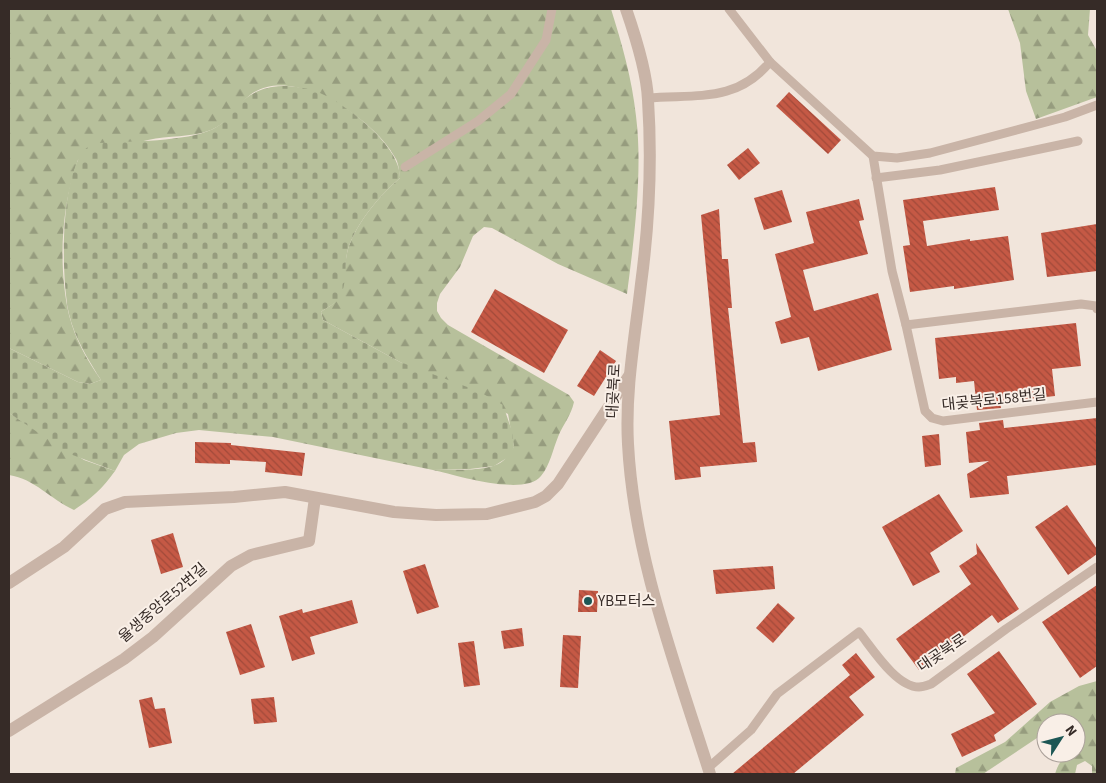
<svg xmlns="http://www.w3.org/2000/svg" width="1106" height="783" font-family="'Source Sans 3','Noto Sans KR',sans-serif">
  <defs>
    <pattern id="forest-firs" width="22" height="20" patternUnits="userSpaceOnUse" patternTransform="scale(1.25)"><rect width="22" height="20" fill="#b7c09b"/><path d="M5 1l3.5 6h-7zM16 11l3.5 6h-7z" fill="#969c7e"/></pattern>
    <pattern id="cemetery-stones" width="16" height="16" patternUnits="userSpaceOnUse" patternTransform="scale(1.25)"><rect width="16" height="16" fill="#b7c09b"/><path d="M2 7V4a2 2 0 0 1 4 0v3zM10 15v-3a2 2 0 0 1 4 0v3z" fill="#969c7e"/></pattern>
    <pattern id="building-back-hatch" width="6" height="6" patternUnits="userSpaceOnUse" patternTransform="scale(1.25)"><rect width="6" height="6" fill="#c55945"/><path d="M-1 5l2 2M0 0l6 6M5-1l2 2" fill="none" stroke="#a14a3a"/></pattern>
  </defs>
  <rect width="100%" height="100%" fill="#f1e5db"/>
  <!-- forest -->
  <g fill="url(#forest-firs)">
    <path d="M9,9H611C622,44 632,79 636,116C643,171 634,239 627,294L558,264L492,228L484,227L473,236L460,267L440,294L437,303V311L441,318L448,325L569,395L574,402C571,416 563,424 558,437C553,449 550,465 541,476C524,497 456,475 433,470C450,469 491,473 504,460C508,456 511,451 514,447L508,414L400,362L323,320L321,312C326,308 333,305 336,301C347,284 343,267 348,249C357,222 379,196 400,178C399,172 399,165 396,159C377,123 311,77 267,87C240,93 234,121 211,130C191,138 168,135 148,140C124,145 101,153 78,160C61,206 58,267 69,315C75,339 87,360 101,380L90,384L78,382L9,348Z"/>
    <polygon points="1008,9 1090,9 1088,35 1097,51 1097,97 1036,119 1026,91 1020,43"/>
    <path d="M9,413L84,460L115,471C103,488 91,499 74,510C50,499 35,479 9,475Z"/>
    <path d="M1097,681V774H1092V766L1085,761L1077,765L1075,774H1055C1058,764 1064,753 1076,753V723H1046V732L983,774H955L956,768L1005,742L1050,702L1079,686Z"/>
  </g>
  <!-- cemetery -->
  <path fill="url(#cemetery-stones)" d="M282,86C295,86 308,88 320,93C347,105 401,146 400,178C379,196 357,222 348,249C343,267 349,286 337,301C333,305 326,308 321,312L323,320L400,362L478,391L503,405L512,431L514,447L510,456L494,466L470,469L433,470L273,437L199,430L176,433L139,444L124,455L115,471L70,454L9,413V348L78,382L90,384L101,380C88,359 75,339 69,314C61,278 60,182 83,152C87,146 92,145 99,143C130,141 186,142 213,129C222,125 226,118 232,111C247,95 260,87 282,86Z"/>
  <!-- building -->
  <g fill="url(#building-back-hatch)">
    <polygon points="789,92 841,140 828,154 776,106"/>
    <polygon points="748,148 760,163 739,180 727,165"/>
    <polygon points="995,187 999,210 923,221 927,246 970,239 970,241 1008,236 1014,280 954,289 954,286 910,292 903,246 910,245 903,200"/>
    <polygon points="782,190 792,222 764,230 754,198"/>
    <polygon points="859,199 864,220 859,221 868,254 803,270 814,311 878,293 892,350 818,371 809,337 781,344 775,322 791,317 775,254 814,243 806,212"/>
    <polygon points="719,209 722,259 728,259 732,308 728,308 743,443 755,442 757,462 700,467 701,477 675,480 669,421 720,415 701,215"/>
    <polygon points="1097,224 1097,271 1047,277 1041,233"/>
    <polygon points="495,289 568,330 544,373 471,332"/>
    <polygon points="1076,323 1081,366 1052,369 1055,396 1000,402 1001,408 977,410 974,381 956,383 956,377 939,379 935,338"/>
    <polygon points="600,350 616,361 594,396 577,386"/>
    <polygon points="1097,418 1097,465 1007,476 1009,494 970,498 967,474 989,461 969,463 966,432 980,430 979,423 1003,420 1004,428"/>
    <polygon points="939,434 941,465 925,467 922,436"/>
    <polygon points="195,442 231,443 231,445 305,453 302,476 265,472 266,462 230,460 230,464 195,463"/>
    <polygon points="939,494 963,531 930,553 940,572 913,586 882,527"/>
    <polygon points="1067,505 1097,549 1097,554 1068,575 1035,527"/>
    <polygon points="173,533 183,567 161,574 151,540"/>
    <polygon points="976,543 1019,609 998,623 992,615 919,670 896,639 971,584 959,566 977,554"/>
    <polygon points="425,564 439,607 417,614 403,571"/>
    <polygon points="773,566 775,589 716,594 713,570"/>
    <polygon points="1097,585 1097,666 1080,678 1042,622"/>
    <polygon points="579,590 598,591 597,612 578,612"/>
    <polygon points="352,600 358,623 310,637 315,654 292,661 279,616 302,609 303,613"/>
    <polygon points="778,603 795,618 773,643 756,628"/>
    <polygon points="251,624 265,667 240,675 226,632"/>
    <polygon points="522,628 524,646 504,649 501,631"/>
    <polygon points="563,635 581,636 578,688 560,687"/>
    <polygon points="474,641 480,685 464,687 458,643"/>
    <polygon points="999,651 1037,704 994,735 996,741 962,757 951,734 995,713 967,674"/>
    <polygon points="856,653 875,677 849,697 864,715 793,774 732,774 850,675 842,665"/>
    <polygon points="152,697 155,709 165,708 172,743 149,748 139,700"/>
    <polygon points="274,697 277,722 254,724 251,699"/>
  </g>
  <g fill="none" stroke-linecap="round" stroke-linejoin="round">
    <!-- service -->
    <g stroke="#c9b4a7" stroke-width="9">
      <polyline points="729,9 770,62 873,156 897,158 930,153 1065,117 1097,105"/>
      <path d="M648,98C696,94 736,103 770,62"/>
      <polyline points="873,156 892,271 906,325 925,411 932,418 943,421 1097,402"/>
      <polyline points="405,167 478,121 511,94 546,40 552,9"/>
      <polyline points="876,178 940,170 1078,141"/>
      <polyline points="906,325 1081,304 1096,306 1097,309"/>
      <path d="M708,768L751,730L777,694L859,632C872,648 896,687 919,687C923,687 928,685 931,684L1006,629L1097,567"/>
    </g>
    <!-- minor -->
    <g stroke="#c9b4a7" stroke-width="12">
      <polyline points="9,583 64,547 105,509 125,502 234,497 285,492 394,512 436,515 487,514 535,502 546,496 558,484 629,376"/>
      <polyline points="9,731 124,659 153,637 231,566 251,555 309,541 315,498"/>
    </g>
    <!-- tertiary -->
    <path stroke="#c9b4a7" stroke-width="12" d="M626,9C635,35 647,73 648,100C652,161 649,224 641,284C635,337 625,390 628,444C634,558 676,666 710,774"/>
  </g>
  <!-- markers -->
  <circle fill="#1d5755" stroke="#f9efe7" stroke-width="2" cx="588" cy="601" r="5"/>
  <g text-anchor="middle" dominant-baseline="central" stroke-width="4" stroke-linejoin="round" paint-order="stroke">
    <!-- street labels -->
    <g font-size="15" fill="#362b27" stroke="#f9efe7">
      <text transform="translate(614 391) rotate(-87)">대곶북로</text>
      <text transform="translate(994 400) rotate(-6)">대곶북로158번길</text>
      <text transform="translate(163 603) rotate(-41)">율생중앙로52번길</text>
      <text transform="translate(942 653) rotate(-34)">대곶북로</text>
    </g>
    <!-- poi labels -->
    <g font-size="15" fill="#362b27" stroke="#f9efe7" text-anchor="start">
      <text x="598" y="601">YB모터스</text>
    </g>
  </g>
  <!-- border -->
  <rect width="1106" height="783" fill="none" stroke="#362b27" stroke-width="20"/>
  <!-- north arrow -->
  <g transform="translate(1061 738) rotate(54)"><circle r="24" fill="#f9efe7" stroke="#aba19a"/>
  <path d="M0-4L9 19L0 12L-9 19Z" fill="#1d5755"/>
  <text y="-8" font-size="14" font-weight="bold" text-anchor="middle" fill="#362b27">N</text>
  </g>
</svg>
